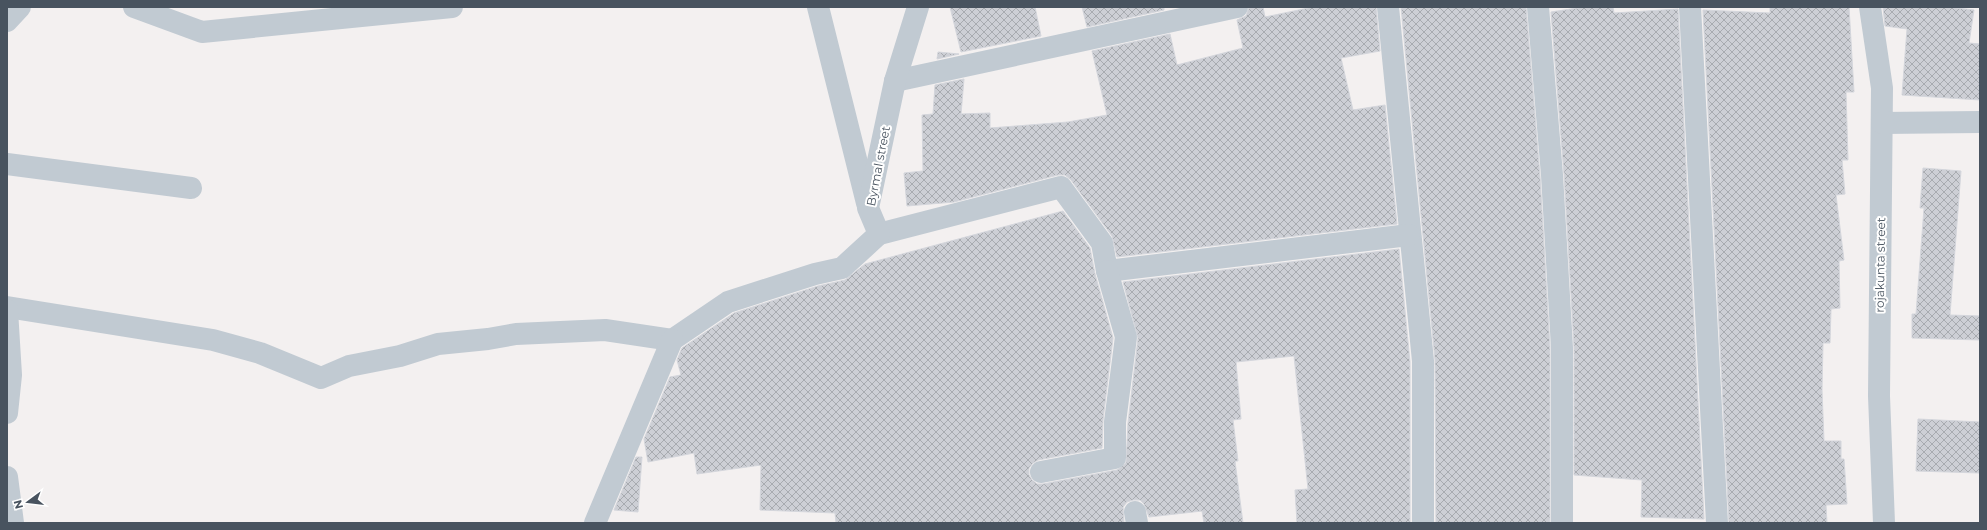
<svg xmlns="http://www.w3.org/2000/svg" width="1987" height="530" font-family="Montserrat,sans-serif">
  <defs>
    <pattern id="building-cross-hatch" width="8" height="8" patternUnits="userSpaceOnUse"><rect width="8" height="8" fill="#cdcfd5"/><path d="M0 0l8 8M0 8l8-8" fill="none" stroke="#a8abb0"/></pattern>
  </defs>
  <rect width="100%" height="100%" fill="#f3f0f0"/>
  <!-- building -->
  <g fill="url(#building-cross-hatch)" stroke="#d4d6dc">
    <polygon points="950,7 1035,7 1041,36 961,52"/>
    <polygon points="1082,7 1164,7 1164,10 1087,27"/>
    <polygon points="1249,7 1263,7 1265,17 1313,7 1376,7 1380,51 1341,58 1353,110 1385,105 1397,224 1117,257 1112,236 1071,180 1065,175 1058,175 954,202 907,206 904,173 923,171 922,115 933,114 935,85 964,79 961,114 990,113 990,128 1068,122 1107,115 1092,51 1170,34 1177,65 1243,48 1237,20 1246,16"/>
    <polygon points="1401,7 1526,7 1540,176 1550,348 1550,523 1436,523 1435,360"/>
    <polygon points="1584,7 1613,7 1614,13 1678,9 1704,519 1641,517 1642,480 1574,475 1574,347 1564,174 1551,12"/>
    <polygon points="1770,7 1849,7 1854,92 1846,92 1848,160 1842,160 1845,194 1836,195 1844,260 1839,261 1840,308 1831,309 1830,343 1823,343 1822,390 1824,441 1841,441 1841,459 1844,459 1847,504 1826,505 1827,523 1729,523 1703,10 1770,13"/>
    <polygon points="1883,7 1949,7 1974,10 1969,43 1980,44 1980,100 1902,95 1907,29 1885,26"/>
    <polygon points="938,52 959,54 937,59"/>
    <polygon points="1923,168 1961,171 1950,315 1980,316 1980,340 1912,338 1912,314 1916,314 1924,208 1920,208"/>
    <polygon points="1063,211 1090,248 1095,274 1113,338 1103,420 1102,448 1038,460 1033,463 1029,468 1029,475 1032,480 1037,484 1043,484 1117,470 1126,463 1128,423 1138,338 1123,282 1399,249 1410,362 1410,523 1297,523 1295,490 1308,489 1294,356 1236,362 1241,419 1233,420 1238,461 1235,461 1243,523 1204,523 1202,511 1149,517 1144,504 1140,500 1133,500 1127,502 1123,507 1124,523 836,523 835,513 760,510 761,465 697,474 694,453 648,462 644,439 670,377 681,375 677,360 682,348 734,313 818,286 845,280 865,264"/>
    <polygon points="1918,419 1980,422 1980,473 1916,471"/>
    <polygon points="636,457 642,457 638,512 614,510"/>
  </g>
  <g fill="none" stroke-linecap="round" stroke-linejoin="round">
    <!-- minor -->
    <g stroke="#c1cad2" stroke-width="22">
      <polyline points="134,7 202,32 452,7"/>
      <polyline points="818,7 867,203"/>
      <polyline points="1388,7 1423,361 1423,523"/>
      <polyline points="1538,7 1552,175 1562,348 1562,523"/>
      <polyline points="1690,7 1717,523"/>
      <polyline points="1870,7 1882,88 1879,396 1884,523"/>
      <polyline points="7,21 20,7"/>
      <polyline points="895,81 1237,7"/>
      <polyline points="1882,123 1980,122"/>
      <polyline points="7,164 191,188"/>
      <polyline points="879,234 1061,187 1102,243 1107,271 1409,235"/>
      <polyline points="7,307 213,340 260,353 321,378 349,366 400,356 438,344 488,339 516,334 605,330 672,340"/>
      <polyline points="7,310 11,375 7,413"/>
      <polyline points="672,340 728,302 815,274 842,268 879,234 868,208 895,81 918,7"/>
      <polyline points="1041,472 1115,458 1115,422 1126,337 1107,271"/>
      <polyline points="7,477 13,523"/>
      <polyline points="1135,512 1137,523"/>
      <polyline points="595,523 672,340"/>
    </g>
  </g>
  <g text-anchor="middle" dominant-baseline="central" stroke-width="4" stroke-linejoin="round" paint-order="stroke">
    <!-- street labels -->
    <g font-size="12" fill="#48535f" stroke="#fff">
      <text transform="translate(878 166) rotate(-79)">Byrmal street</text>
      <text transform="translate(1880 265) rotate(-89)">rojakunta street</text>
    </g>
  </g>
  <!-- border -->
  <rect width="1987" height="530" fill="none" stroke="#48535f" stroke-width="16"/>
  <!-- north arrow -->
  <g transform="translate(28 502) rotate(255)" stroke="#ffffff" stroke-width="3" paint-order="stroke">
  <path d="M0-3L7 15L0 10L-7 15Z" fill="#48535f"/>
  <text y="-6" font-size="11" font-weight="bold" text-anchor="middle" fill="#48535f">N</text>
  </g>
</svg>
